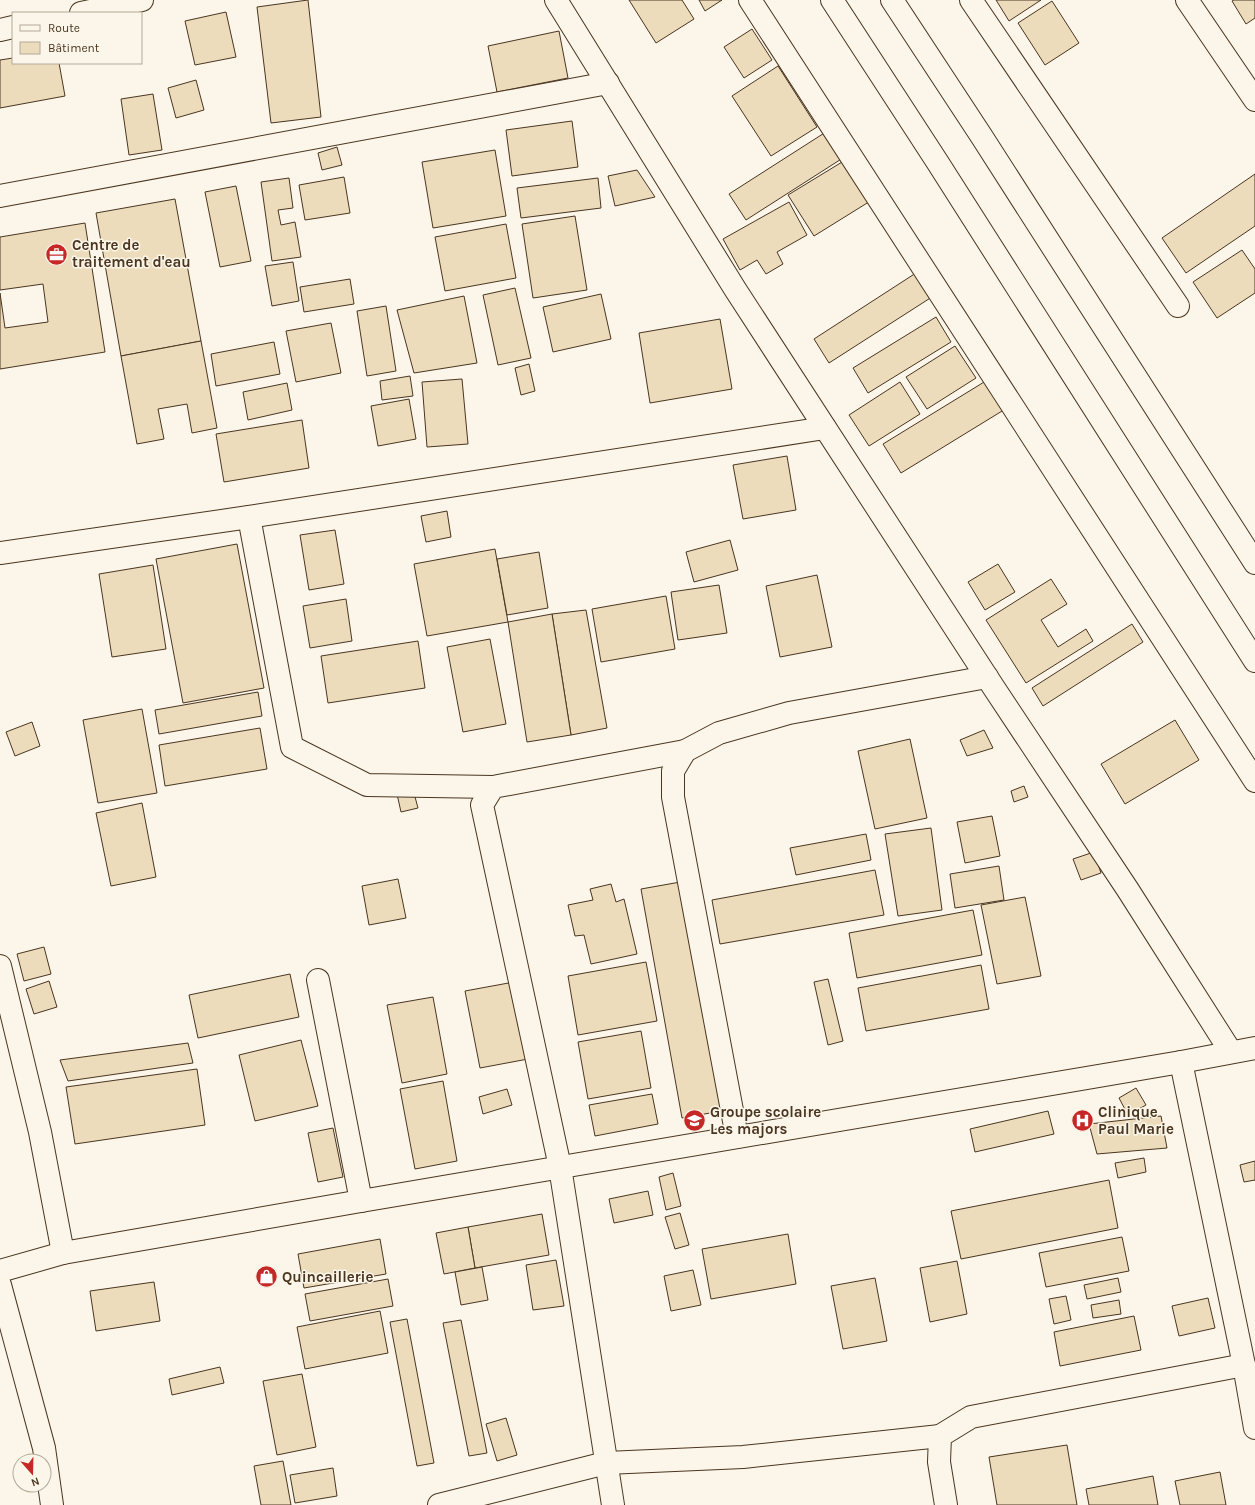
<svg xmlns="http://www.w3.org/2000/svg" width="1255" height="1505" font-family="Karla,sans-serif">
  <rect width="100%" height="100%" fill="#fbf6e9"/>
  <!-- building -->
  <g fill="#ecdcbc" stroke="#4a3520">
    <polygon points="308,0 321,117 271,123 257,7"/>
    <polygon points="629,0 682,0 694,19 656,43"/>
    <polygon points="699,0 722,0 705,11"/>
    <polygon points="996,0 1041,0 1009,21"/>
    <polygon points="1234,0 1255,0 1255,18 1246,24 1232,1"/>
    <polygon points="1052,1 1079,43 1045,65 1018,23"/>
    <polygon points="226,12 236,57 195,65 185,21"/>
    <polygon points="752,29 772,60 744,78 724,47"/>
    <polygon points="559,31 568,78 497,92 488,46"/>
    <polygon points="13,58 13,63 59,63 65,96 0,108 0,60"/>
    <polygon points="778,66 817,127 771,156 732,96"/>
    <polygon points="196,80 204,110 176,118 168,88"/>
    <polygon points="153,94 162,150 129,155 121,99"/>
    <polygon points="572,121 578,167 512,176 506,130"/>
    <polygon points="829,130 846,156 746,220 729,194"/>
    <polygon points="337,147 342,165 322,170 318,153"/>
    <polygon points="495,150 506,216 433,228 422,162"/>
    <polygon points="847,159 872,200 814,236 788,195"/>
    <polygon points="637,170 655,197 615,206 608,176"/>
    <polygon points="1255,174 1255,226 1186,273 1162,238"/>
    <polygon points="344,177 350,213 305,220 299,185"/>
    <polygon points="289,178 293,208 278,210 281,225 295,222 301,257 272,261 261,182"/>
    <polygon points="598,178 601,208 521,218 517,188"/>
    <polygon points="236,186 251,261 220,267 205,192"/>
    <polygon points="175,199 201,341 121,356 96,213"/>
    <polygon points="789,202 807,235 777,252 783,264 766,274 757,260 740,270 723,239"/>
    <polygon points="575,216 587,290 533,298 522,224"/>
    <polygon points="85,223 105,352 0,369 0,293 5,328 48,322 43,284 0,290 0,237"/>
    <polygon points="506,224 516,278 445,291 435,237"/>
    <polygon points="1242,250 1255,269 1255,293 1217,318 1193,282"/>
    <polygon points="293,262 299,301 272,306 265,266"/>
    <polygon points="919,271 935,295 829,363 814,339"/>
    <polygon points="350,279 354,304 304,312 300,287"/>
    <polygon points="515,288 531,358 498,365 483,295"/>
    <polygon points="601,294 611,339 553,352 543,307"/>
    <polygon points="464,296 477,363 414,373 397,310"/>
    <polygon points="386,306 396,371 367,376 357,311"/>
    <polygon points="936,317 951,342 868,393 853,368"/>
    <polygon points="720,319 732,389 650,403 639,333"/>
    <polygon points="331,323 341,373 296,382 286,331"/>
    <polygon points="201,341 217,428 192,433 187,404 158,409 164,439 137,444 121,356"/>
    <polygon points="274,342 280,374 216,386 211,354"/>
    <polygon points="955,346 976,378 927,409 906,377"/>
    <polygon points="529,364 535,391 521,395 515,368"/>
    <polygon points="410,376 413,396 382,400 380,381"/>
    <polygon points="462,379 468,444 427,447 422,382"/>
    <polygon points="989,379 1007,408 901,473 883,444"/>
    <polygon points="900,382 920,414 869,446 849,415"/>
    <polygon points="287,383 292,410 248,420 243,392"/>
    <polygon points="409,399 416,439 378,446 371,406"/>
    <polygon points="302,420 309,468 224,482 216,434"/>
    <polygon points="787,456 796,510 743,519 733,465"/>
    <polygon points="447,511 451,537 426,542 421,516"/>
    <polygon points="335,530 344,584 309,590 300,535"/>
    <polygon points="730,540 738,570 694,582 686,552"/>
    <polygon points="237,544 264,688 183,703 156,559"/>
    <polygon points="495,549 508,622 427,636 414,564"/>
    <polygon points="539,552 548,608 507,615 497,559"/>
    <polygon points="998,564 1015,592 985,610 968,582"/>
    <polygon points="153,565 166,649 112,657 99,574"/>
    <polygon points="817,575 832,647 780,657 766,586"/>
    <polygon points="1051,579 1067,604 1041,620 1058,647 1086,629 1093,641 1026,683 986,620"/>
    <polygon points="719,585 727,633 678,640 671,592"/>
    <polygon points="666,596 675,649 601,662 592,609"/>
    <polygon points="346,599 352,641 310,648 303,606"/>
    <polygon points="586,610 607,728 571,735 552,614"/>
    <polygon points="552,614 571,735 527,742 508,622"/>
    <polygon points="1132,624 1143,642 1043,706 1032,688"/>
    <polygon points="490,639 506,724 463,732 447,647"/>
    <polygon points="418,641 425,688 328,703 321,656"/>
    <polygon points="258,692 262,716 159,734 155,710"/>
    <polygon points="142,709 157,793 98,803 83,720"/>
    <polygon points="1175,720 1199,760 1125,804 1101,764"/>
    <polygon points="32,722 40,746 15,756 6,732"/>
    <polygon points="260,728 267,769 165,786 159,745"/>
    <polygon points="984,730 993,748 967,756 960,740"/>
    <polygon points="910,739 927,818 875,829 858,751"/>
    <polygon points="411,782 418,808 401,812 395,785"/>
    <polygon points="1024,786 1028,797 1014,802 1011,791"/>
    <polygon points="142,803 156,877 111,886 96,813"/>
    <polygon points="992,816 1000,856 965,863 957,822"/>
    <polygon points="931,828 942,910 898,916 885,834"/>
    <polygon points="866,834 871,860 796,875 790,848"/>
    <polygon points="1094,852 1101,873 1081,880 1073,859"/>
    <polygon points="999,866 1004,900 955,908 950,874"/>
    <polygon points="875,870 884,915 720,944 712,900"/>
    <polygon points="398,879 406,918 369,925 362,886"/>
    <polygon points="686,881 727,1110 682,1118 641,889"/>
    <polygon points="611,884 616,902 624,899 637,954 591,964 584,935 575,936 568,905 593,900 590,889"/>
    <polygon points="1025,897 1041,976 997,984 981,905"/>
    <polygon points="973,910 982,955 857,978 849,933"/>
    <polygon points="44,947 51,974 24,981 17,954"/>
    <polygon points="646,962 657,1021 578,1035 568,976"/>
    <polygon points="981,965 989,1009 866,1031 858,988"/>
    <polygon points="290,974 299,1017 198,1038 189,995"/>
    <polygon points="828,979 843,1041 828,1045 814,982"/>
    <polygon points="49,981 57,1007 34,1014 26,989"/>
    <polygon points="514,982 528,1059 480,1068 465,991"/>
    <polygon points="433,997 447,1074 402,1083 387,1005"/>
    <polygon points="641,1031 651,1088 588,1099 578,1042"/>
    <polygon points="301,1040 318,1106 255,1121 239,1055"/>
    <polygon points="188,1043 193,1063 68,1081 60,1060"/>
    <polygon points="197,1069 205,1125 75,1144 66,1087"/>
    <polygon points="443,1081 457,1161 415,1169 400,1089"/>
    <polygon points="1136,1088 1146,1105 1128,1115 1119,1098"/>
    <polygon points="507,1089 512,1105 483,1114 479,1097"/>
    <polygon points="652,1094 658,1124 595,1136 589,1105"/>
    <polygon points="1048,1111 1054,1134 975,1152 970,1129"/>
    <polygon points="1161,1116 1167,1148 1097,1154 1089,1124"/>
    <polygon points="333,1128 343,1177 318,1182 308,1133"/>
    <polygon points="1144,1158 1146,1172 1118,1178 1115,1163"/>
    <polygon points="1255,1161 1255,1180 1244,1182 1240,1165"/>
    <polygon points="673,1173 681,1206 666,1210 659,1177"/>
    <polygon points="1109,1180 1118,1228 961,1259 951,1211"/>
    <polygon points="648,1191 653,1215 614,1223 609,1199"/>
    <polygon points="680,1213 689,1245 675,1249 665,1217"/>
    <polygon points="542,1214 549,1255 475,1268 468,1227"/>
    <polygon points="468,1227 475,1268 444,1274 436,1233"/>
    <polygon points="788,1234 796,1284 711,1299 702,1249"/>
    <polygon points="1122,1237 1129,1271 1046,1287 1039,1253"/>
    <polygon points="380,1239 386,1274 304,1288 298,1254"/>
    <polygon points="556,1260 564,1306 533,1310 526,1265"/>
    <polygon points="957,1261 967,1314 930,1322 920,1268"/>
    <polygon points="482,1267 488,1300 461,1305 455,1272"/>
    <polygon points="693,1270 701,1305 671,1311 664,1276"/>
    <polygon points="875,1278 887,1341 843,1349 831,1286"/>
    <polygon points="1118,1278 1121,1292 1087,1299 1084,1285"/>
    <polygon points="388,1279 393,1306 310,1321 305,1294"/>
    <polygon points="154,1282 160,1321 96,1331 90,1291"/>
    <polygon points="1066,1296 1071,1320 1054,1324 1049,1299"/>
    <polygon points="1208,1298 1215,1328 1179,1336 1172,1306"/>
    <polygon points="1119,1300 1121,1314 1093,1318 1091,1305"/>
    <polygon points="380,1311 388,1353 305,1369 297,1327"/>
    <polygon points="1134,1316 1141,1350 1060,1366 1054,1332"/>
    <polygon points="407,1319 434,1463 417,1466 390,1322"/>
    <polygon points="461,1320 487,1453 469,1456 443,1323"/>
    <polygon points="220,1367 224,1383 172,1395 169,1379"/>
    <polygon points="302,1374 316,1447 277,1455 263,1381"/>
    <polygon points="506,1418 517,1455 497,1461 486,1424"/>
    <polygon points="1067,1445 1077,1505 997,1505 989,1457"/>
    <polygon points="283,1461 291,1505 261,1505 254,1466"/>
    <polygon points="333,1468 337,1496 295,1503 290,1475"/>
    <polygon points="1220,1472 1226,1505 1180,1505 1175,1481"/>
    <polygon points="1153,1476 1158,1505 1089,1505 1086,1489"/>
  </g>
  <g fill="none" stroke-linecap="round" stroke-linejoin="round">
    <defs>
      <g id="street">
        <polyline points="556,0 735,289 994,688 1128,890 1231,1052"/>
        <polyline points="750,0 1255,781"/>
        <polyline points="971,0 1178,306"/>
        <polyline points="1187,0 1255,100"/>
        <polyline points="81,13 142,0"/>
        <polyline points="0,30 13,27"/>
        <polyline points="0,196 608,83"/>
        <polyline points="249,517 292,747 367,785 493,787"/>
        <polyline points="0,553 249,517 825,428"/>
        <polyline points="0,966 40,1132 63,1253"/>
        <polyline points="318,980 361,1201"/>
        <polyline points="1181,1062 1244,1365 1255,1428"/>
        <polyline points="737,1137 673,797 673,771 685,751 719,733 789,713 987,677"/>
        <polyline points="0,1271 63,1253 361,1201 1181,1062 1255,1048"/>
        <polyline points="0,1285 44,1448 52,1505"/>
        <polyline points="439,1505 606,1463 743,1457 940,1436"/>
        <polyline points="613,1505 560,1167 482,805 493,787 685,751"/>
        <polyline points="946,1505 939,1462 940,1436 971,1417 1244,1365"/>
      </g>
      <g id="primary">
        <polyline points="832,0 938,163 1255,661"/>
        <polyline points="892,0 982,137 1255,563"/>
      </g>
    </defs>
    <!-- street casing -->
    <use href="#street" stroke="#4a3520" stroke-width="24"/>
    <!-- primary casing -->
    <use href="#primary" stroke="#4a3520" stroke-width="24"/>
    <!-- street -->
    <use href="#street" stroke="#fbf6e9" stroke-width="22"/>
    <!-- primary -->
    <use href="#primary" stroke="#fbf6e9" stroke-width="22"/>
  </g>
  <!-- icons -->
  <defs>
    <symbol id="office-disc" viewBox="-11 -11 22 22"><circle r="9.5" fill="#c62828" stroke="#fbf6e9"/><path d="M-6-3h4V-5.5h4V-3h4V5H-6ZM-1-4.5V-3h2v-1.5ZM-6 0V1H6V0Z" fill="#fff"/></symbol>
    <symbol id="school-disc" viewBox="-11 -11 22 22"><circle r="9.5" fill="#c62828" stroke="#fbf6e9"/><path d="M0-5L7-2L0 1L-7-2ZM-4 1L0 2.5L4 1V4Q0 6-4 4Z" fill="#fff"/></symbol>
    <symbol id="hospital-disc" viewBox="-11 -11 22 22"><circle r="9.5" fill="#c62828" stroke="#fbf6e9"/><path d="M-5-5h3v3.5h4V-5h3V5h-3V1.5h-4V5h-3Z" fill="#fff"/></symbol>
    <symbol id="shop-disc" viewBox="-11 -11 22 22"><circle r="9.5" fill="#c62828" stroke="#fbf6e9"/><path d="M-5-2.5h2.3a2.7 3.5 0 0 1 5.4 0H5L5.5 6h-11ZM-1.5-2.5h3a1.5 2.3 0 0 0-3 0Z" fill="#fff"/></symbol>
  </defs>
  <g fill-rule="evenodd">
    <use href="#office-disc" x="44" y="242" width="25" height="25"/>
    <use href="#school-disc" x="682" y="1108" width="25" height="25"/>
    <use href="#hospital-disc" x="1070" y="1108" width="25" height="25"/>
    <use href="#shop-disc" x="254" y="1264" width="25" height="25"/>
  </g>
  <g text-anchor="middle" dominant-baseline="central" stroke-width="3" stroke-linejoin="round" paint-order="stroke">
    <!-- poi labels -->
    <g font-size="15" font-weight="bold" fill="#4a3520" stroke="#fbf6e9" text-anchor="start">
      <text x="72" y="245">Centre de<tspan x="72" dy="17">traitement d'eau</tspan></text>
      <text x="710" y="1112">Groupe scolaire<tspan x="710" dy="17">Les majors</tspan></text>
      <text x="1098" y="1112">Clinique<tspan x="1098" dy="17">Paul Marie</tspan></text>
      <text x="282" y="1277">Quincaillerie</text>
    </g>
  </g>
  <!-- legend -->
  <rect x="12" y="12" width="130" height="52" fill="#fbf6e9" stroke="#b4a999"/>
  <rect x="20" y="25" width="20" height="6" fill="#fbf6e9" stroke="#b4a999"/>
  <text x="48" y="32" font-size="12" fill="#4a3520">Route</text>
  <rect x="20" y="42" width="20" height="12" fill="#ecdcbc" stroke="#b4a999"/>
  <text x="48" y="52" font-size="12" fill="#4a3520">Bâtiment</text>
  <!-- north arrow -->
  <g transform="translate(32 1473) rotate(160)"><circle r="19" fill="#fbf6e9" stroke="#b4a999"/>
  <path d="M0-3L7 15L0 10L-7 15Z" fill="#c62828"/>
  <text y="-6" font-size="11" font-weight="bold" text-anchor="middle" fill="#4a3520">N</text>
  </g>
</svg>
